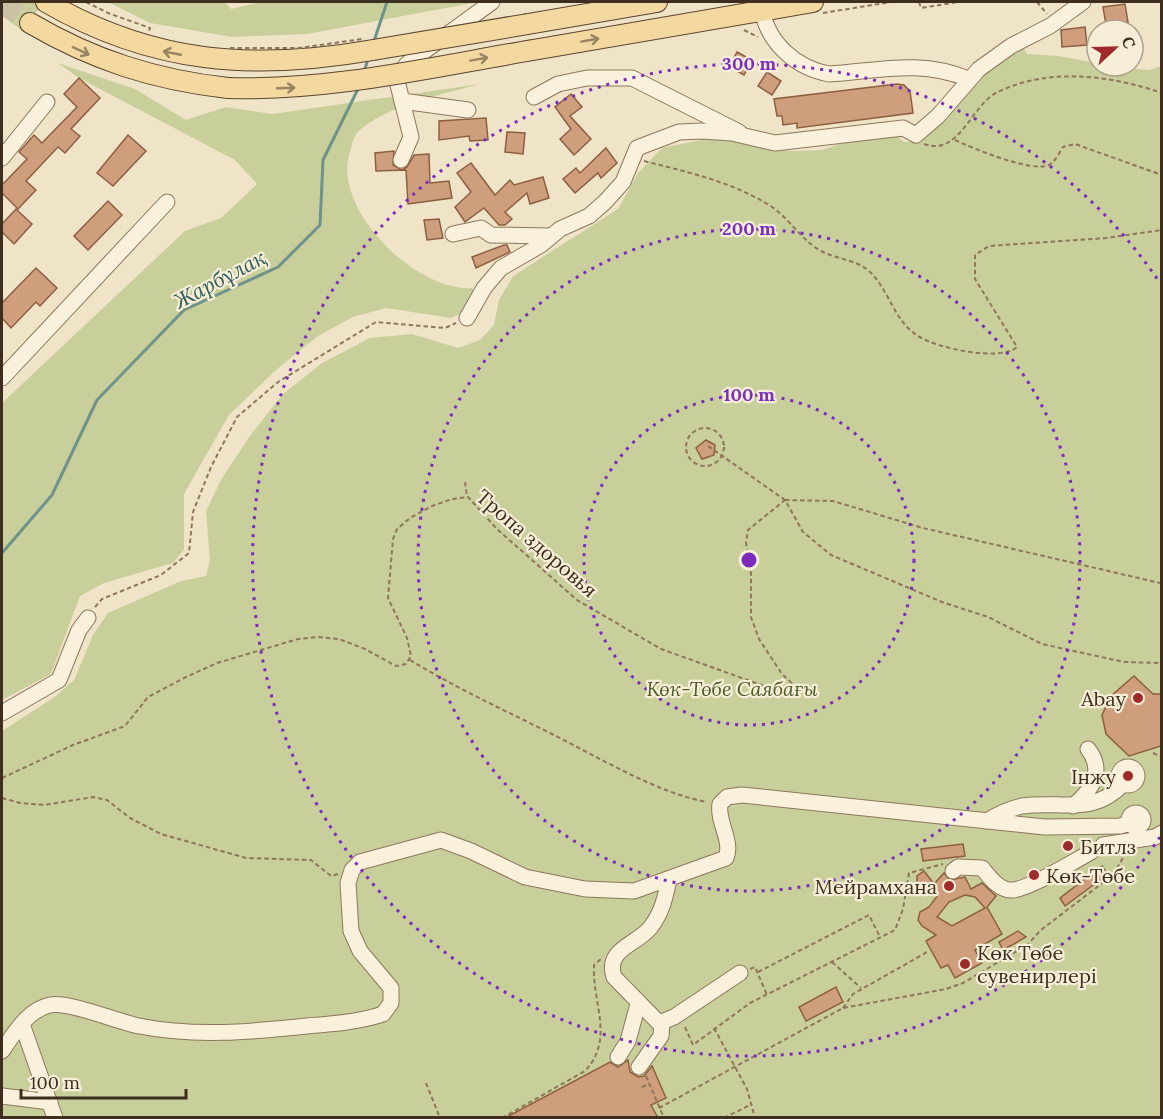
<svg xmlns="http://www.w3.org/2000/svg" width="1163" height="1119" font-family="Lora,serif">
  <rect width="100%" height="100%" fill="#f0e4c8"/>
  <!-- green -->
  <g fill="#c9cf9b">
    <polygon points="2,2 43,2 24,32 2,16"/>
    <polygon points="108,2 225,2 231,9 260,2 478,2 307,34 232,37 150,23"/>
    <polygon points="1023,47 1027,54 1058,56 1097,63 1097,66 1149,70 1161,66 1161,1117 2,1118 2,731 56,696 74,680 93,635 108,613 181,581 206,576 210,560 206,511 221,480 249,437 283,394 322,363 370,338 412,334 458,348 480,340 494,325 499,300 513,276 618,209 638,173 662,148 711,138 791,151 823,150 869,133 895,134 904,142 914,142 924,136 978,76"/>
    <path d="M58,63L135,89L186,120L226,107L272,114L480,84C447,93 382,107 358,132C354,136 352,144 351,149C328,206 416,293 473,288L472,301L466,311L451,318L386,308L353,317L318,336L276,370L229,415L184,494V550L173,563L104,583L80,596L51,674L2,700V403L185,231L221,218L257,184L235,160L79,78Z"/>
  </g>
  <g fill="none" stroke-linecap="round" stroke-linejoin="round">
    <!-- stream -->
    <g stroke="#6f938a" stroke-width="3">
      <polyline points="374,41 387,2"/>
      <polyline points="364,72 368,59"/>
      <polyline points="2,553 52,495 97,400 184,310 278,267 320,225 323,160 359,87"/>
    </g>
  </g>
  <!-- building -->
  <g fill="#cf9f7d" stroke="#8d5f41" stroke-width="1.5" fill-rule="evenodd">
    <polygon points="1125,4 1128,22 1106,25 1103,7"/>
    <polygon points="1085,27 1087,45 1062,47 1061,30"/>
    <polygon points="737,52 752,60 744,75 729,67"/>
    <polygon points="767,72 781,81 772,95 758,86"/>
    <polygon points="79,78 100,98 71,129 80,136 65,153 58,147 26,181 36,190 18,209 2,193 2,185 27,159 19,152 34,135 42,143 77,107 64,94"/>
    <polygon points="897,84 904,85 910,91 913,113 797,128 797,123 783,125 782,116 777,116 774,99"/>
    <polygon points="571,94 582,107 570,116 591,139 574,155 560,139 571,129 555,107"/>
    <polygon points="486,118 488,140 470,141 469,136 439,140 439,121"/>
    <polygon points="507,132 525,133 523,154 505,152"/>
    <polygon points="128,135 146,151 113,186 97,173"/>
    <polygon points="606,148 617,163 601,178 598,173 575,193 563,179 576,168 580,173"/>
    <polygon points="394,151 393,165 402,170 407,167 414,155 429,154 430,183 449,181 452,198 408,204 406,170 376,171 375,153"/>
    <polygon points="471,163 495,195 510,180 514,185 543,177 549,198 530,204 527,193 505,212 512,219 505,225 499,225 484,208 465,222 455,207 471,192 457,173"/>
    <polygon points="108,201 122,215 88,250 74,236"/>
    <polygon points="16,209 32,224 14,244 2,232 2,224"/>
    <polygon points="439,219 443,238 427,240 424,220"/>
    <polygon points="504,245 507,245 510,252 476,268 472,257"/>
    <polygon points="36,268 57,288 40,306 36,302 11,328 2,318 2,303"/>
    <polygon points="706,440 715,445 714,455 702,459 696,448"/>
    <polygon points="1134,676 1153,694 1161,694 1161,746 1129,756 1106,734 1102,715 1111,696"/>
    <polygon points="963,844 965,856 923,861 921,849"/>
    <polygon points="1102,866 1108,874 1065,906 1060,898"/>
    <path d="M924,871L934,884L944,873L950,880L965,877L971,889L982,883L996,896L987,907L1002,934L975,950L982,963L955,978L948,965L941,968L926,941L936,935L922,926L918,920L920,912L929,907L938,895L917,884V876ZM965,895L975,897L985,908L952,926L937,917L949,902Z"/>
    <polygon points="1018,931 1026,937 1003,950 999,942"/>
    <polygon points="836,987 843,1002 806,1021 799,1007"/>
    <polygon points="628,1060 630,1072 638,1077 644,1076 652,1066 666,1098 651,1105 658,1118 505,1118 610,1062 618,1067"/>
  </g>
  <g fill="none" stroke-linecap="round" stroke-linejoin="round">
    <!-- major-tunnel -->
    <polyline stroke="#ccc0a6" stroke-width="20" stroke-dasharray="20 10" stroke-linecap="butt" points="2,2 30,23"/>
    <defs>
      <g id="minor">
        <path d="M762,10C768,43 796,68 829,74C878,71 921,59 968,79"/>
        <polyline points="534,97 558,84 587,78 632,78 739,132"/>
        <polyline points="468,110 402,101 396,77 408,63 492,2"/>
        <polyline points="2,158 47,102"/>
        <polyline points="401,160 411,137 402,101"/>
        <polyline points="453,234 481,228 491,235 551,236"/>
        <polyline points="467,318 484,288 501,268 541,245 560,229 589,216 605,202 623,182 637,148 679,132 702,131 732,133 775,143 903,128 916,135 938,116 979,69 1011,46 1050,26 1083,2"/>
        <polyline points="2,378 167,202"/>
        <polyline points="2,713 59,680 79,630 88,618"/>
        <circle cx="1128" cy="776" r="9"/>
        <path d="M1073,806C1092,790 1105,771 1088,749"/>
        <circle cx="1136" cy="820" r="7"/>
        <path d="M987,821C998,814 1009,809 1022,806C1061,800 1093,817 1124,783"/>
        <polyline points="1103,845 1155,837 1162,833"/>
        <path d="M953,871L958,867L982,868C989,876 998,890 1011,890C1026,891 1076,860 1091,852"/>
        <path d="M669,880C665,898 662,913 650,928C636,945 605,949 614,977L659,1023L674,1017L740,973"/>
        <polyline points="22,1024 55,1118"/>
        <path d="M2,1051C14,1034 27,1010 50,1005C69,1001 118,1022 139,1026C195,1037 250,1032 307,1026C332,1024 359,1022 383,1014L391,1003V988L360,951L351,931L348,883L352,870L360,862L441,840L471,851L525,877L585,889L634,891L726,858C733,841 717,822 720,804L727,797L742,795L1045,827L1120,826L1130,823"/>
        <polyline points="618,1057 628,1041 638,1004"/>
        <polyline points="639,1067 661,1036 662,1022"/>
        <polyline points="2,1096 50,1102"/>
      </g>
      <g id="major">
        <path d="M46,2C153,64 253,71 373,50"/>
        <path d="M30,23C93,60 155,80 228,88"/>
        <polyline points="528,24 657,2"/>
        <polyline points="533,50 813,2"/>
      </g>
    </defs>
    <!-- minor casing -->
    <use href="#minor" stroke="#8d765c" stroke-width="17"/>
    <!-- major casing -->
    <use href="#major" stroke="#5b4430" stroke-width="22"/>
    <!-- path -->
    <g stroke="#8d765c" stroke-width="2" stroke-dasharray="4.5 3" stroke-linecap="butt">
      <polyline points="86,2 108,13 150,28 149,31"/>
      <polyline points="919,2 921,8 958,2"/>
      <polyline points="1037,2 1047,14"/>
      <polyline points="823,13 891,2"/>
      <polyline points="744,30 758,37"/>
      <path d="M955,140C972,148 1032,173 1049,165C1056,161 1059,153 1063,147L1075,144L1162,175"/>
      <path d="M924,144C959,157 971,106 996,93C1047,67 1110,75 1162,93"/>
      <path d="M644,161C687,172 730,181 769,205C789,217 802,242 823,252C839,260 860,260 872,274C890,293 895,322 918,336C936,348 1000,362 1017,347L975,279V255L989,246L1106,238L1162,230"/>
      <circle cx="705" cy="447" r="19"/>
      <polyline points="708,446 785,500 803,532 831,555 942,602 988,617 1042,644 1124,662 1162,663"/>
      <polyline points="465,482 467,497"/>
      <polyline points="785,500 833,501 923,528 1160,583"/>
      <polyline points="95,607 102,599 161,575 189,553 193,512 211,467 237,417 278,382 376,322 445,328 456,323"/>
      <path d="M410,660C456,688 504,710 552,734C598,757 657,793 707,802"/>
      <polyline points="1153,753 1162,757"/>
      <polyline points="2,778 73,745 125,726 148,697 186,677 217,663 298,639 317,637 339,639 365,649 396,666 406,664 411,656 407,638 388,598 393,539 397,529 410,518 432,506 452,499 468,497 497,529 577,600 661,649 792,696 798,689 782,674 759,639 751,617 751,574 746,543 748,530 785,500"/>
      <polyline points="2,798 20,803 45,805 93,797 107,800 130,818 161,834 246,858 311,860 331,876 338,874"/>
      <polyline points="832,962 861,988"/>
      <polyline points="750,969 755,967 767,995"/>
      <polyline points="758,972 869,915 880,937"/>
      <polyline points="843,1008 853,994 929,951"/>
      <polyline points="685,1027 693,1045 750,1003 895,930 903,909 909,873 943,864"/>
      <polyline points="714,1028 747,1089 755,1118"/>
      <polyline points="646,1076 664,1118"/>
      <polyline points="426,1083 440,1118"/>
      <polyline points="642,1087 649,1084"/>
      <polyline points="659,1108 843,1008 946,989 963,983 1027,945 1041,930 1105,881 1116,870 1124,856"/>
      <path d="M502,1118L585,1071C615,1039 592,1003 594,965L601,959"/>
      <polyline points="724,1118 752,1104"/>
    </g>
    <!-- minor -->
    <use href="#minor" stroke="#faf1dc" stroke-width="15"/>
    <!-- major -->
    <use href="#major" stroke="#f3d9a0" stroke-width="20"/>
    <defs>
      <g id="major-bridge">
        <polyline points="373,50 528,24"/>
        <path d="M228,88C331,91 432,67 533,50"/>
      </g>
    </defs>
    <!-- major-bridge casing -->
    <use href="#major-bridge" stroke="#5b4430" stroke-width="22" stroke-linecap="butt"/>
    <!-- path-bridge -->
    <polyline stroke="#8d765c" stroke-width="2" stroke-dasharray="4.5 3" stroke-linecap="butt" points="230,48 299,48 362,39"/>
    <!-- major-bridge -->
    <use href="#major-bridge" stroke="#f3d9a0" stroke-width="20"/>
  </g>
  <!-- one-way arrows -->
  <defs><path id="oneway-shaft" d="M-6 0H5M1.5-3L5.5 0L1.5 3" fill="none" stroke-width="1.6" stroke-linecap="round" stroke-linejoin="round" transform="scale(1.5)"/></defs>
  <g stroke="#988460">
    <use href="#oneway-shaft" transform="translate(590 40) rotate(-10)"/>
    <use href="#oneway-shaft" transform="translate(81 51) rotate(25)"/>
    <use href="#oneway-shaft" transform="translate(172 53) rotate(-169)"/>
    <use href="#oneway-shaft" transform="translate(479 59) rotate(-10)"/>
    <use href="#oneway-shaft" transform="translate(286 88) rotate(-2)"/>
  </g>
  <!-- distance rings -->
  <g fill="none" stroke="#7b2cbf" stroke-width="3" stroke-dasharray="3 6">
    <circle cx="749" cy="560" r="165"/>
    <circle cx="749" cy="560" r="331"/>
    <path d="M1160 837A496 496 0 1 1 1160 283"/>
  </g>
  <!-- markers -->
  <g fill="#9e2a2b" stroke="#f7eed8" stroke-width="2">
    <circle cx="1138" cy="698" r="6"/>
    <circle cx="1128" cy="776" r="6"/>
    <circle cx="1068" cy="846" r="6"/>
    <circle cx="1034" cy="875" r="6"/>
    <circle cx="949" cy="886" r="6"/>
    <circle cx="965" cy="964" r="6"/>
  </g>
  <g text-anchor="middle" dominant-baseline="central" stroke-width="4.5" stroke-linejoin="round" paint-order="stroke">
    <!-- street labels -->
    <g font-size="20" fill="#3d2e20" stroke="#f7eed8">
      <text transform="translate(537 543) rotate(41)">Тропа здоровья</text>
    </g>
    <!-- park labels -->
    <g font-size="20" font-style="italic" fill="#4d5a26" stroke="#f7eed8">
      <text x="732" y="688">Көк-Төбе Саябағы</text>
    </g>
    <!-- poi labels -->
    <g font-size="20" fill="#3d2e20" stroke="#f7eed8" text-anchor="end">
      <text x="1126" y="698">Abay</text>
      <text x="1116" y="776">Інжу</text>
      <text x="1080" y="846" text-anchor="start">Битлз</text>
      <text x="1046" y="875" text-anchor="start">Көк-Төбе</text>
      <text x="937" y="886">Мейрамхана</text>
      <text x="977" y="952" text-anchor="start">Көк Төбе<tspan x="977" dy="23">сувенирлері</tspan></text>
    </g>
    <!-- water labels -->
    <g font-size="21" font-style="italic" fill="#2f5d5a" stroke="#f7eed8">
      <text transform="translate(220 279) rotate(-28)">Жарбұлақ</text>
    </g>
  </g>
  <circle cx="749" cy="560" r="9" fill="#7b2cbf" stroke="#f7eed8" stroke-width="3"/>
  <g font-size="18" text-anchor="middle" font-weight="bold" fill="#7b2cbf" stroke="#f7eed8" stroke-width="4.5" stroke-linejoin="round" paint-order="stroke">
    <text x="749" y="70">300 m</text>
    <text x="749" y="235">200 m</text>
    <text x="749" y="401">100 m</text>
  </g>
  <!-- border -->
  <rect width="1163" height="1119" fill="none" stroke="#3d2e20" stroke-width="6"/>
  <!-- north arrow -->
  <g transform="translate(1115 48) rotate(68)"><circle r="28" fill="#f7eed8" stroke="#ada18e" stroke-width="1.5"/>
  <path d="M0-4.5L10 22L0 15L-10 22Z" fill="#9e2a2b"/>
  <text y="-9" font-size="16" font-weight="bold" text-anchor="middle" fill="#3d2e20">С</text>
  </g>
  <!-- scale -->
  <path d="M21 1089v9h165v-9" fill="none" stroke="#3d2e20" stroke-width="3"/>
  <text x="30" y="1089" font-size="18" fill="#3d2e20" stroke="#f7eed8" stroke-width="4.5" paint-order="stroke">100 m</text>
</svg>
